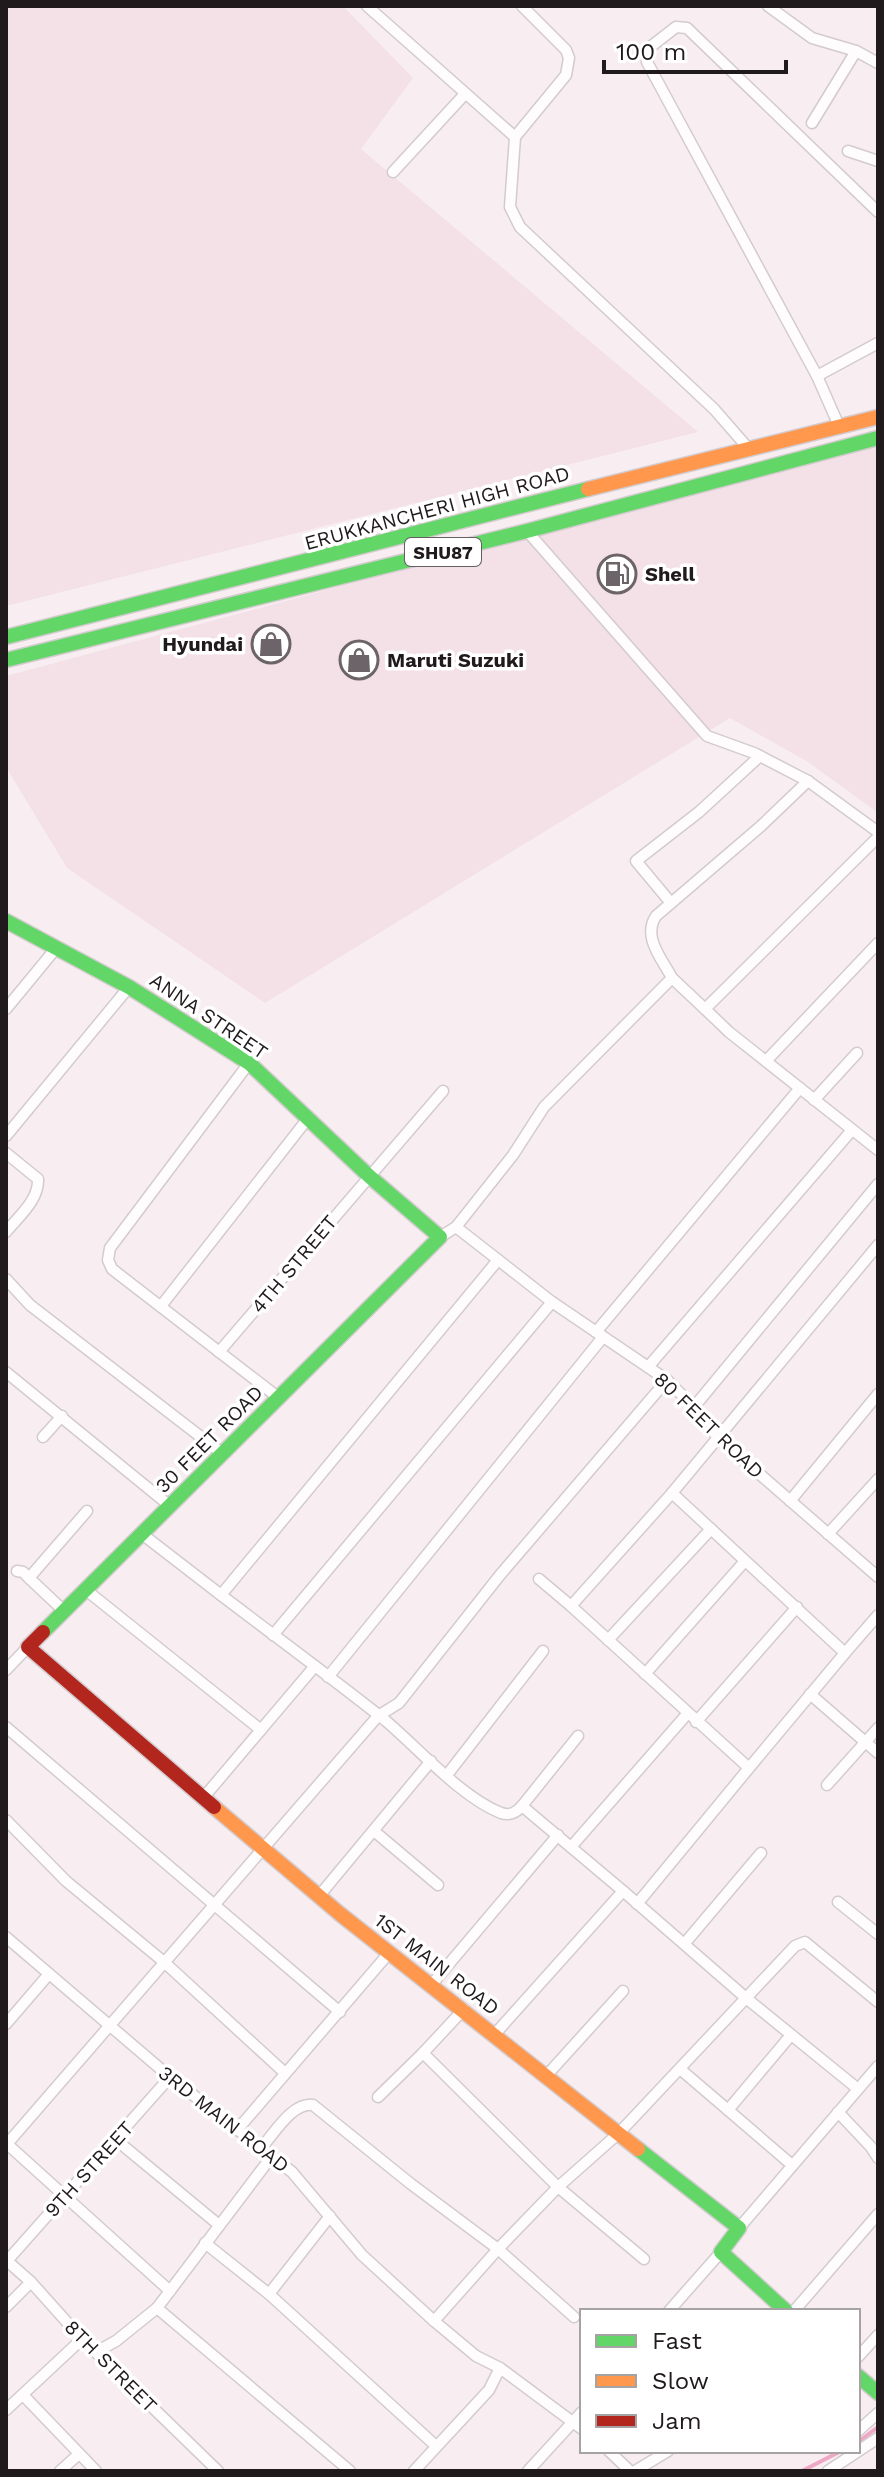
<svg xmlns="http://www.w3.org/2000/svg" width="884" height="2477" font-family="'Work Sans',sans-serif">
  <rect width="100%" height="100%" fill="#f8eef2"/>
  <!-- built -->
  <g fill="#f4e0e7">
    <polygon points="6,6 343,6 413,78 361,149 698,432 6,606"/>
    <polygon points="878,442 878,813 808,762 730,718 265,1003 67,868 6,767 6,676"/>
  </g>
  <g fill="none" stroke-linecap="round" stroke-linejoin="round">
    <!-- stream -->
    <g stroke="#eea7c5" stroke-width="4">
      <polyline points="858,2442 878,2427"/>
      <polyline points="802,2471 841,2451"/>
    </g>
    <defs>
      <g id="street">
        <polyline points="367,6 515,137 510,207 520,227 714,409 748,448"/>
        <polyline points="768,6 812,38 856,51 878,63"/>
        <polyline points="812,123 856,51"/>
        <polyline points="515,137 566,75 569,58 566,50 522,6"/>
        <polyline points="848,151 878,161"/>
        <polyline points="393,172 464,95"/>
        <polyline points="817,376 878,343"/>
        <polyline points="839,426 817,376 647,62 649,48 676,27 687,28 878,212"/>
        <polyline points="808,781 878,832"/>
        <polyline points="878,837 705,1009 729,1032 878,1150"/>
        <polyline points="671,903 636,861 699,812 760,756"/>
        <polyline points="672,978 705,1009"/>
        <polyline points="6,1009 57,947"/>
        <polyline points="766,1061 878,943"/>
        <polyline points="249,1063 110,1248 108,1260 112,1269 279,1398"/>
        <polyline points="814,1100 857,1053"/>
        <polyline points="6,1136 129,987"/>
        <path d="M6,1153L38,1179C39,1200 19,1216 6,1232"/>
        <polyline points="456,1227 552,1302 667,1380 694,1407 718,1438 878,1577"/>
        <path d="M440,1237L456,1227L513,1155L544,1107L672,978C662,959 642,937 656,916L761,826L808,781L754,753L707,736L527,531"/>
        <path d="M498,1260L221,1595C276,1637 332,1678 386,1721C419,1749 461,1797 501,1813C510,1816 516,1813 522,1806L578,1736"/>
        <polyline points="6,1279 30,1305 223,1454"/>
        <polyline points="161,1306 309,1117"/>
        <polyline points="596,1332 800,1088"/>
        <polyline points="219,1352 443,1091"/>
        <polyline points="648,1367 852,1130"/>
        <polyline points="6,1372 170,1506"/>
        <polyline points="694,1407 878,1184"/>
        <polyline points="43,1437 62,1416"/>
        <polyline points="672,1493 878,1245"/>
        <polyline points="790,1501 878,1394"/>
        <polyline points="142,1534 221,1595"/>
        <polyline points="828,1534 878,1479"/>
        <polyline points="17,1571 23,1572 29,1578"/>
        <polyline points="539,1579 571,1606"/>
        <polyline points="86,1590 261,1730"/>
        <polyline points="64,1611 29,1578 87,1511"/>
        <polyline points="273,1635 552,1302"/>
        <polyline points="608,1640 711,1529"/>
        <polyline points="845,1653 878,1615"/>
        <polyline points="6,1670 28,1647"/>
        <polyline points="645,1674 745,1561"/>
        <polyline points="328,1677 603,1337"/>
        <polyline points="810,1694 878,1753"/>
        <polyline points="696,1722 797,1607"/>
        <polyline points="6,1727 340,2012"/>
        <polyline points="447,1775 543,1651"/>
        <polyline points="827,1785 878,1728"/>
        <polyline points="204,1797 315,1666"/>
        <polyline points="6,1820 66,1881 164,1962 285,2073"/>
        <polyline points="374,1831 438,1885"/>
        <polyline points="571,1847 688,1713"/>
        <polyline points="319,1896 431,1761"/>
        <polyline points="838,1902 878,1934"/>
        <polyline points="637,1904 749,1768 571,1606 672,1493 845,1653 749,1768"/>
        <polyline points="6,1937 170,2077 292,2172 362,2255 434,2321 476,2356 500,2368 582,2429"/>
        <polyline points="685,1943 761,1853"/>
        <polyline points="432,1984 558,1835"/>
        <polyline points="464,2009 423,2053 558,2187 644,2259"/>
        <polyline points="6,2024 49,1974"/>
        <polyline points="494,2035 623,1891 522,1806"/>
        <polyline points="791,2035 728,2110 792,2165"/>
        <polyline points="680,2069 728,2110"/>
        <polyline points="547,2075 623,1991"/>
        <polyline points="858,2089 746,1998 795,1946 805,1942 878,2002"/>
        <polyline points="378,2097 423,2053"/>
        <polyline points="838,2112 871,2147 878,2158"/>
        <polyline points="237,2130 389,1953"/>
        <polyline points="115,2139 219,2225"/>
        <polyline points="6,2143 170,2291"/>
        <polyline points="7,2144 378,1716 399,1703 500,1575 667,1380"/>
        <path d="M261,2148C274,2134 292,2102 313,2105L411,2184L498,2249L574,2317"/>
        <polyline points="739,2228 878,2066"/>
        <polyline points="205,2243 269,2294 436,2446"/>
        <polyline points="6,2260 31,2282 82,2339 218,2471"/>
        <polyline points="7,2261 170,2077"/>
        <polyline points="269,2294 330,2216"/>
        <polyline points="6,2307 31,2282"/>
        <polyline points="157,2308 350,2471"/>
        <polyline points="669,2311 721,2252"/>
        <polyline points="794,2311 878,2214"/>
        <polyline points="434,2321 498,2249 558,2187 619,2133 746,1998 623,1891"/>
        <polyline points="96,2352 116,2341 157,2308 272,2156"/>
        <polyline points="858,2357 878,2335"/>
        <polyline points="23,2395 96,2471"/>
        <polyline points="6,2410 82,2339"/>
        <polyline points="858,2431 878,2413"/>
        <polyline points="609,2451 630,2471"/>
        <polyline points="60,2471 79,2454"/>
        <polyline points="414,2471 489,2390 500,2368"/>
        <polyline points="528,2471 582,2412"/>
        <polyline points="635,2471 668,2451"/>
        <polyline points="828,2471 878,2438"/>
      </g>
      <g id="fast">
        <polyline points="6,637 588,489"/>
        <polyline points="6,660 527,531 878,438"/>
        <polyline points="6,921 129,987 249,1063 369,1176 440,1237 43,1632"/>
        <polyline points="638,2149 739,2228 721,2252 786,2311"/>
        <polyline points="858,2376 878,2393"/>
      </g>
      <g id="slow">
        <polyline points="588,489 878,417"/>
        <polyline points="214,1807 340,1914 638,2149"/>
      </g>
      <polyline id="jam" points="43,1632 28,1647 214,1807"/>
    </defs>
    <!-- street casing -->
    <use href="#street" stroke="#d3cbce" stroke-width="13"/>
    <!-- fast casing -->
    <use href="#fast" stroke="#d3cbce" stroke-width="17"/>
    <!-- slow casing -->
    <use href="#slow" stroke="#d3cbce" stroke-width="17"/>
    <!-- jam casing -->
    <use href="#jam" stroke="#d3cbce" stroke-width="17"/>
    <!-- street -->
    <use href="#street" stroke="#fefcfd" stroke-width="10"/>
    <!-- fast -->
    <use href="#fast" stroke="#63d668" stroke-width="14"/>
    <!-- slow -->
    <use href="#slow" stroke="#ff974d" stroke-width="14"/>
    <!-- jam -->
    <use href="#jam" stroke="#b3261e" stroke-width="14"/>
  </g>
  <!-- icons -->
  <defs>
    <symbol id="fuel-ring" viewBox="-11 -11 22 22"><circle r="9.5" fill="#fff" stroke="#6c6468" stroke-width="1.5"/><path d="M-5.5-6h7V0h2V4h1.3V-2.5L3-4.5l.8-.8L6-3V5H2.5V1h-1V6h-7ZM-4.2-4.7v3.2H.2V-4.7Z" fill="#6c6468"/></symbol>
    <symbol id="shop-ring" viewBox="-11 -11 22 22"><circle r="9.5" fill="#fff" stroke="#6c6468" stroke-width="1.5"/><path d="M-5-2.5h2.3a2.7 3.5 0 0 1 5.4 0H5L5.5 6h-11ZM-1.5-2.5h3a1.5 2.3 0 0 0-3 0Z" fill="#6c6468"/></symbol>
  </defs>
  <g fill-rule="evenodd">
    <use href="#fuel-ring" x="595" y="552" width="44" height="44"/>
    <use href="#shop-ring" x="249" y="622" width="44" height="44"/>
    <use href="#shop-ring" x="337" y="638" width="44" height="44"/>
  </g>
  <g text-anchor="middle" dominant-baseline="central" stroke-width="7" stroke-linejoin="round" paint-order="stroke">
    <!-- shield labels -->
    <rect fill="#fff" stroke="#645f61" stroke-width="2" x="405" y="538" width="76" height="28" rx="6"/>
    <g font-size="18" font-weight="bold" fill="#211a1d">
      <text x="443" y="552">SHU87</text>
    </g>
    <!-- street labels -->
    <g font-size="20" fill="#211a1d" stroke="#fff">
      <text transform="translate(437 508) rotate(-15)">ERUKKANCHERI HIGH ROAD</text>
      <text transform="translate(209 1016) rotate(34)">ANNA STREET</text>
      <text transform="translate(294 1264) rotate(-50)">4TH STREET</text>
      <text transform="translate(709 1425) rotate(44)">80 FEET ROAD</text>
      <text transform="translate(209 1439) rotate(-45)">30 FEET ROAD</text>
      <text transform="translate(437 1964) rotate(38)">1ST MAIN ROAD</text>
      <text transform="translate(224 2119) rotate(38)">3RD MAIN ROAD</text>
      <text transform="translate(89 2169) rotate(-48)">9TH STREET</text>
      <text transform="translate(111 2366) rotate(45)">8TH STREET</text>
    </g>
    <!-- poi labels -->
    <g font-size="20" font-weight="bold" fill="#211a1d" stroke="#fff" text-anchor="start">
      <text x="645" y="574">Shell</text>
      <text x="243" y="644" text-anchor="end">Hyundai</text>
      <text x="387" y="660">Maruti Suzuki</text>
    </g>
  </g>
  <!-- border -->
  <rect width="884" height="2477" fill="none" stroke="#211a1d" stroke-width="16"/>
  <!-- legend -->
  <rect x="580" y="2309" width="280" height="144" fill="#ffffff" stroke="#a6a3a5" stroke-width="2"/>
  <rect x="596" y="2335" width="40" height="12" fill="#63d668" stroke="#a6a3a5" stroke-width="2"/>
  <text x="652" y="2349" font-size="24" fill="#211a1d">Fast</text>
  <rect x="596" y="2375" width="40" height="12" fill="#ff974d" stroke="#a6a3a5" stroke-width="2"/>
  <text x="652" y="2389" font-size="24" fill="#211a1d">Slow</text>
  <rect x="596" y="2415" width="40" height="12" fill="#b3261e" stroke="#a6a3a5" stroke-width="2"/>
  <text x="652" y="2429" font-size="24" fill="#211a1d">Jam</text>
  <!-- scale -->
  <path d="M604 60v12h182v-12" fill="none" stroke="#211a1d" stroke-width="4"/>
  <text x="616" y="60" font-size="24" fill="#211a1d" stroke="#ffffff" stroke-width="6" paint-order="stroke">100 m</text>
</svg>
